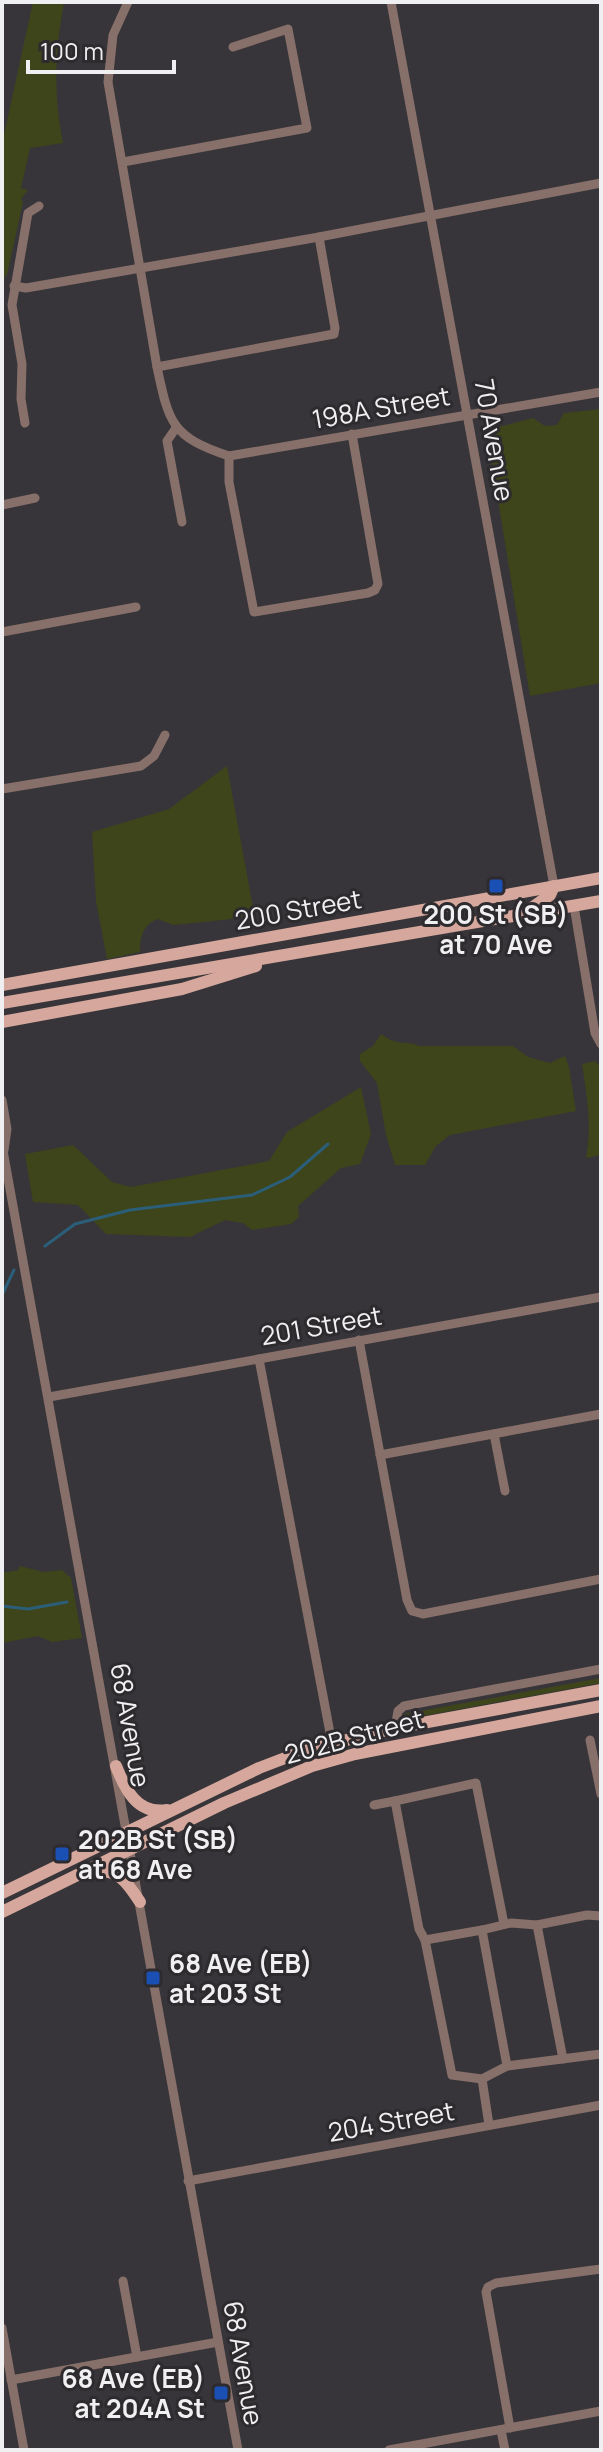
<svg xmlns="http://www.w3.org/2000/svg" width="603" height="2452" font-family="Manrope,sans-serif">
  <rect width="100%" height="100%" fill="#373539"/>
  <!-- green -->
  <g fill="#3f451a">
    <path d="M33,2H64C55,53 53,92 63,143L30,148L21,188L28,190L21,199L23,202L7,275L4,277L5,281L2,280V144Z"/>
    <polygon points="601,409 601,683 530,696 488,439 499,427 533,418 545,426 557,425 564,413"/>
    <path d="M227,766L254,913L232,919L173,925L158,919C143,924 140,937 140,952L107,959L96,901L92,832L169,809Z"/>
    <path d="M381,1034C400,1048 405,1039 419,1046H513L528,1057L550,1063L565,1056L569,1067L576,1111L450,1135L436,1146L425,1165H395L386,1135L377,1083L360,1061V1054L373,1046Z"/>
    <path d="M595,1061L601,1067V1155L586,1158C592,1127 587,1095 582,1064Z"/>
    <polygon points="361,1087 371,1134 360,1164 341,1168 298,1206 299,1217 291,1224 252,1230 243,1223 225,1220 190,1237 106,1234 78,1205 33,1202 25,1154 73,1145 112,1182 131,1187 269,1161 287,1132"/>
    <polygon points="20,1566 43,1572 62,1570 71,1578 82,1638 52,1642 38,1636 2,1643 2,1573 18,1570"/>
    <polygon points="601,1678 601,1683 401,1720 404,1714"/>
  </g>
  <g fill="none" stroke-linecap="round" stroke-linejoin="round">
    <!-- stream -->
    <g stroke="#2b5e78" stroke-width="3">
      <polyline points="45,1246 75,1224 130,1210 252,1195 290,1177 328,1144"/>
      <polyline points="2,1295 14,1270"/>
      <polyline points="2,1606 28,1609 67,1602"/>
    </g>
    <!-- minor -->
    <g stroke="#876f6a" stroke-width="9">
      <path d="M128,2L113,35L108,82L157,367C169,424 172,437 229,456L601,392"/>
      <polyline points="391,2 554,886"/>
      <polyline points="123,162 307,128 288,29 233,47"/>
      <polyline points="14,286 26,288 319,237 601,183"/>
      <polyline points="157,367 334,334 335,328 319,237"/>
      <polyline points="25,423 21,399 22,364 12,305 28,213 39,206"/>
      <polyline points="176,428 167,441 182,522"/>
      <polyline points="229,456 229,482 254,612 368,593 375,590 378,584 352,434"/>
      <polyline points="2,505 35,498"/>
      <polyline points="2,632 136,607"/>
      <polyline points="2,789 141,766 154,756 165,735"/>
      <polyline points="574,906 595,1033 601,1044"/>
      <polyline points="2,1100 7,1129 4,1150"/>
      <polyline points="2,1145 238,2450"/>
      <polyline points="359,1340 407,1600 412,1611 423,1614 601,1579"/>
      <polyline points="259,1359 335,1759"/>
      <polyline points="49,1397 601,1297"/>
      <polyline points="494,1434 505,1491"/>
      <polyline points="380,1455 601,1414"/>
      <polyline points="395,1728 398,1711 404,1706 601,1669"/>
      <polyline points="590,1740 601,1794"/>
      <polyline points="374,1805 395,1801"/>
      <polyline points="537,1925 563,2059"/>
      <polyline points="482,1930 425,1940 419,1929 395,1801 476,1783 504,1924"/>
      <polyline points="425,1940 452,2075 482,2079"/>
      <polyline points="507,2066 482,1930 511,1923 537,1925 587,1915 601,1916"/>
      <polyline points="489,2125 482,2079 507,2066 601,2054"/>
      <polyline points="188,2181 601,2105"/>
      <polyline points="123,2281 137,2357"/>
      <polyline points="2,2328 24,2450"/>
      <polyline points="11,2380 218,2342"/>
      <polyline points="510,2428 486,2292 488,2287 496,2283 601,2269"/>
      <polyline points="501,2430 505,2450"/>
      <polyline points="389,2450 601,2411"/>
    </g>
    <!-- major -->
    <g stroke="#d6a79c" stroke-width="12">
      <polyline points="529,910 550,895 554,886"/>
      <polyline points="2,985 601,878"/>
      <polyline points="2,1003 601,901"/>
      <polyline points="2,1022 182,989 256,966"/>
      <path d="M116,1766C125,1789 137,1815 167,1810"/>
      <path d="M93,1871C119,1869 127,1882 140,1902"/>
      <polyline points="2,1893 259,1768 306,1750 395,1728 601,1690"/>
      <polyline points="2,1912 224,1803 312,1766 355,1754 601,1706"/>
    </g>
  </g>
  <!-- markers -->
  <g fill="#1a4fb4" stroke="#2d2b2e" stroke-width="3">
    <rect x="488" y="878" width="16" height="16" rx="4"/>
    <rect x="54" y="1846" width="16" height="16" rx="4"/>
    <rect x="145" y="1970" width="16" height="16" rx="4"/>
    <rect x="213" y="2385" width="16" height="16" rx="4"/>
  </g>
  <g text-anchor="middle" dominant-baseline="central" stroke-width="6" stroke-linejoin="round" paint-order="stroke">
    <!-- street labels -->
    <g font-size="26" fill="#f0eff1" stroke="#2d2b2e">
      <text transform="translate(381 407) rotate(-10)">198A Street</text>
      <text transform="translate(495 440) rotate(80)">70 Avenue</text>
      <text transform="translate(298 909) rotate(-10)">200 Street</text>
      <text transform="translate(321 1325) rotate(-10)">201 Street</text>
      <text transform="translate(131 1725) rotate(80)">68 Avenue</text>
      <text transform="translate(354 1736) rotate(-15)">202B Street</text>
      <text transform="translate(391 2121) rotate(-10)">204 Street</text>
      <text transform="translate(244 2363) rotate(80)">68 Avenue</text>
    </g>
    <!-- poi labels -->
    <g font-size="26" font-weight="bold" fill="#f0eff1" stroke="#2d2b2e" text-anchor="start">
      <text x="496" y="914" text-anchor="middle">200 St (SB)<tspan x="496" dy="30">at 70 Ave</tspan></text>
      <text x="78" y="1839">202B St (SB)<tspan x="78" dy="30">at 68 Ave</tspan></text>
      <text x="169" y="1963">68 Ave (EB)<tspan x="169" dy="30">at 203 St</tspan></text>
      <text x="205" y="2378" text-anchor="end">68 Ave (EB)<tspan x="205" dy="30">at 204A St</tspan></text>
    </g>
  </g>
  <!-- border -->
  <rect width="603" height="2452" fill="none" stroke="#f0eff1" stroke-width="8"/>
  <!-- scale -->
  <path d="M28 60v12h146v-12" fill="none" stroke="#f0eff1" stroke-width="4"/>
  <text x="40" y="60" font-size="24" fill="#f0eff1" stroke="#2d2b2e" stroke-width="6" paint-order="stroke">100 m</text>
</svg>
